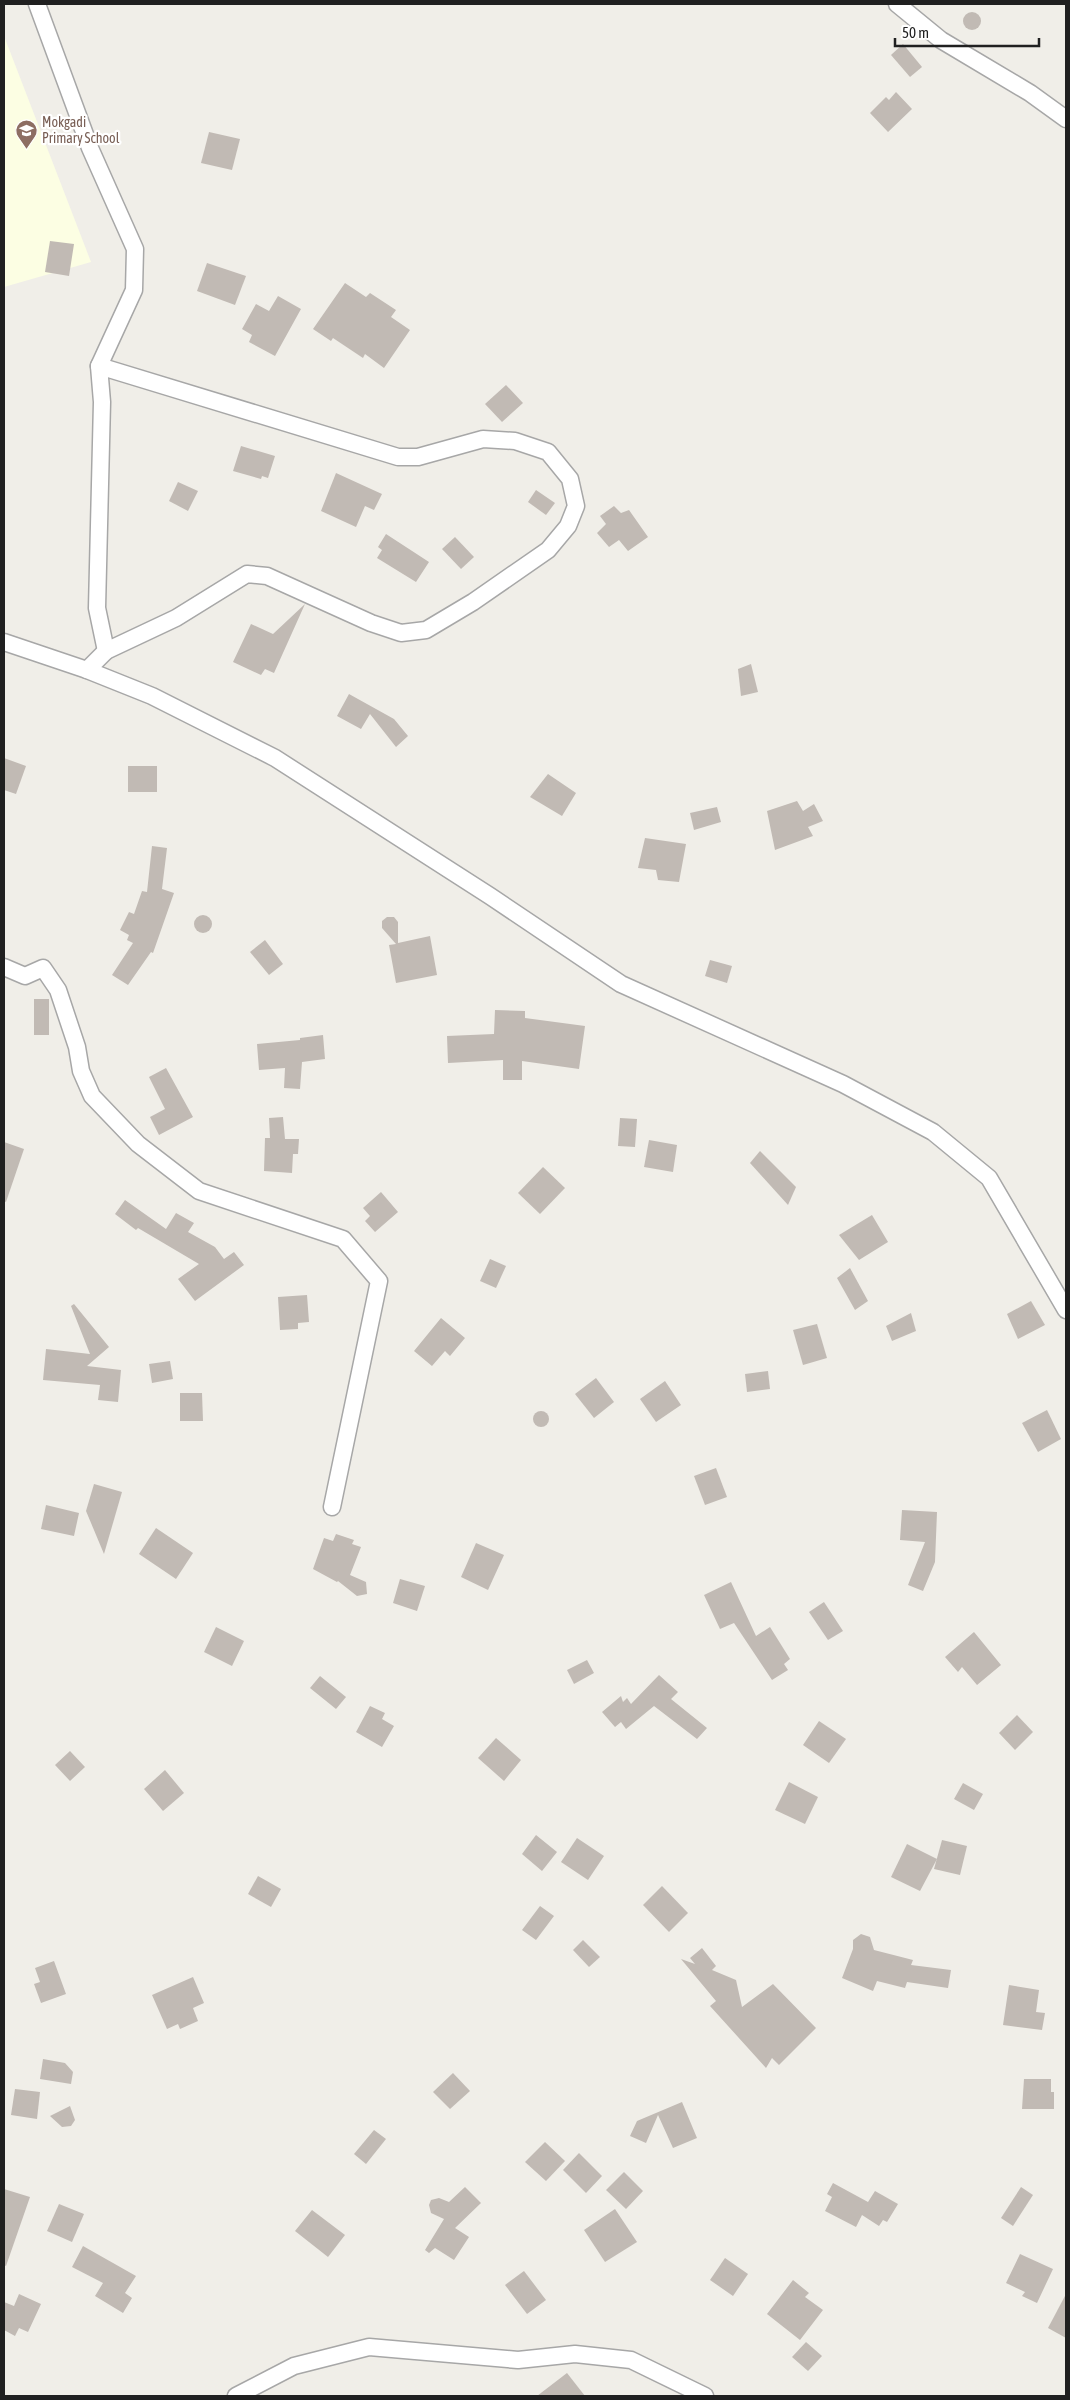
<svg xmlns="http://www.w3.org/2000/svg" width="1070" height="2400" font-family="'Asap Condensed',sans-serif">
  <rect width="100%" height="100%" fill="#f0eee8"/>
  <!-- education -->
  <polygon fill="#fcfee3" points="4,36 91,262 4,287"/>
  <!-- building -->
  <g fill="#c1bab4">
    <circle cx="972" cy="21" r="9"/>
    <polygon points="903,44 922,67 910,77 891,55"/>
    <polygon points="896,92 912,109 888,132 870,113 886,97 889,100"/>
    <polygon points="209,132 240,139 232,170 201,163"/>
    <polygon points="50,241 74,244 69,276 45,272"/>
    <polygon points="207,263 246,276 235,305 197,291"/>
    <polygon points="345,283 366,297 370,293 396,310 391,317 410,330 384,368 365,354 363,358 333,338 331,341 313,329"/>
    <polygon points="278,296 301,309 275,356 249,342 252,335 242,329 256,304 269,311"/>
    <polygon points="506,385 523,403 502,422 485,404"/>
    <polygon points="241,446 275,456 268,478 262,476 261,479 233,471"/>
    <polygon points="336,473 382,494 374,510 365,506 356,527 321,511"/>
    <polygon points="178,482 198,491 188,511 169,501"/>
    <polygon points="536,490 555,503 546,515 528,502"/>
    <polygon points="614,506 621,513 629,510 648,537 628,551 619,540 609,547 597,533 606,524 600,516"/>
    <polygon points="386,534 429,562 416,582 377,558 382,550 378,547"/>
    <polygon points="455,537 474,557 461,569 442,549"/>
    <polygon points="305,604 274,673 265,669 261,675 233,662 251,624 273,634"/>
    <polygon points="751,664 758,692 741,696 738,669"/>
    <polygon points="349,694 394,719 408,736 396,747 370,714 361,729 337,716"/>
    <polygon points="4,758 26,766 16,794 4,790"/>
    <rect x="128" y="766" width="29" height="26"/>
    <polygon points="548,774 576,793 562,816 530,797"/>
    <polygon points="797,801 803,811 814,804 823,821 808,827 813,836 775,850 767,811"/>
    <polygon points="717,807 721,822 694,830 690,813"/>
    <polygon points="645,838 686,844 679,882 658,880 656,870 638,868"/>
    <polygon points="152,846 167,848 162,889 174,893 153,953 151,952 128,985 112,975 133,943 127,940 129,935 120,930 129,912 134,914 142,891 147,892"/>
    <circle cx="203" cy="924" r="9"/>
    <polygon points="387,917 394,917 398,922 398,943 430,936 437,975 396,983 389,945 396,944 382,928 382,921"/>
    <polygon points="265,940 283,964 269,975 250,952"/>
    <polygon points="710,960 732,966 727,983 705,976"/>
    <rect x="34" y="999" width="15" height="36"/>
    <polygon points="495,1010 525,1011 525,1018 585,1026 579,1069 522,1061 522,1080 503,1080 503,1060 448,1063 447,1036 494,1034"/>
    <polygon points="323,1035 325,1059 302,1062 300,1089 284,1088 285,1068 259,1070 257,1044 300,1040 300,1038"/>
    <polygon points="166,1068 193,1117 159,1135 150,1117 165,1109 149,1077"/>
    <polygon points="283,1117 285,1139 299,1139 298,1154 293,1154 292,1173 264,1171 265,1138 270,1138 269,1118"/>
    <polygon points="620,1118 637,1119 635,1147 618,1146"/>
    <polygon points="649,1140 677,1145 673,1172 644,1167"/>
    <polygon points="4,1142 24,1149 6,1202 4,1201"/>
    <polygon points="760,1151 796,1187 788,1205 750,1163"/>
    <polygon points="543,1167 565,1188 540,1214 518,1193"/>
    <polygon points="381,1192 398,1212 375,1232 365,1221 370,1216 363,1208"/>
    <polygon points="125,1200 166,1229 176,1213 194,1223 188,1232 215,1247 224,1259 234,1252 244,1265 195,1301 178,1279 199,1264 138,1228 136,1230 115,1214"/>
    <polygon points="872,1215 888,1242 859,1260 839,1235"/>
    <polygon points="490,1259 506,1266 496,1288 480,1281"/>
    <polygon points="850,1268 868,1301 855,1310 837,1278"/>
    <polygon points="307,1295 309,1322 298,1323 298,1329 280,1330 278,1297"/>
    <polygon points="1031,1301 1045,1325 1018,1339 1007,1314"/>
    <polygon points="74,1304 109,1347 87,1366 121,1370 118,1402 98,1400 100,1385 43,1380 46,1349 90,1354 71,1306"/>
    <polygon points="911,1313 916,1331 892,1341 886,1326"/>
    <polygon points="441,1318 465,1338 450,1356 445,1351 432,1366 414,1351"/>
    <polygon points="817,1324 827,1358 803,1365 793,1330"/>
    <polygon points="170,1361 173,1379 152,1383 149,1364"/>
    <polygon points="768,1371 770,1389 747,1392 745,1374"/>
    <polygon points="596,1378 614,1402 594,1418 575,1394"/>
    <polygon points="665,1381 681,1405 656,1422 640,1399"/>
    <polygon points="180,1393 202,1393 203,1421 180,1421"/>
    <polygon points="1047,1410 1061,1439 1038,1452 1022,1423"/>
    <circle cx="541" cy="1419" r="8"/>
    <polygon points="716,1468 727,1497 705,1505 694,1476"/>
    <polygon points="94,1484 122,1492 104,1554 86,1511"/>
    <polygon points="46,1505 79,1513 74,1536 41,1529"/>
    <polygon points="902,1510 937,1512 935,1562 923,1591 908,1585 925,1542 900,1540"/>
    <polygon points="156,1528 193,1553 176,1579 139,1554"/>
    <polygon points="336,1534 354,1540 352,1544 361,1547 350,1575 366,1582 367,1594 357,1596 338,1581 337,1582 313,1569 324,1538 333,1541"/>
    <polygon points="476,1543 504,1555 488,1590 461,1577"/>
    <polygon points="400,1579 425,1586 417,1611 393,1603"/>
    <polygon points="731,1582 756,1636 770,1627 790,1659 784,1664 788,1670 772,1680 734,1623 720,1629 704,1595"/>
    <polygon points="824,1602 843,1631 828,1640 809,1612"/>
    <polygon points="216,1627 244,1641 232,1666 204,1652"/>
    <polygon points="974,1632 1001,1665 977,1685 962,1667 958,1672 945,1657"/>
    <polygon points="587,1660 594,1673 574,1684 567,1670"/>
    <polygon points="659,1675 678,1692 671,1699 707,1728 697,1739 654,1706 626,1729 621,1722 615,1727 602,1712 621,1696 623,1702 627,1698 631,1704"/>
    <polygon points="320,1676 346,1697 336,1709 310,1688"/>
    <polygon points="370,1706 385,1713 382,1719 394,1726 382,1747 356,1732"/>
    <polygon points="1017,1715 1033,1732 1015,1750 999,1733"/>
    <polygon points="819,1721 846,1739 829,1763 803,1745"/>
    <polygon points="496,1738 521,1760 504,1781 478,1758"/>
    <polygon points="70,1751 85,1767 70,1781 55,1765"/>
    <polygon points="165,1770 184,1793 163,1811 144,1789"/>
    <polygon points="789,1782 818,1797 805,1824 775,1810"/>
    <polygon points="963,1783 983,1794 974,1810 954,1799"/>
    <polygon points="536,1835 557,1852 542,1871 522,1854"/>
    <polygon points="577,1838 604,1856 588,1880 561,1862"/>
    <polygon points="942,1840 967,1846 960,1875 934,1869"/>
    <polygon points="907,1844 937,1859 920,1891 891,1877"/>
    <polygon points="258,1876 281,1889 271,1907 248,1894"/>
    <polygon points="662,1886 688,1913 669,1932 643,1905"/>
    <polygon points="540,1906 554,1916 536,1940 522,1930"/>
    <polygon points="861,1934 870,1937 874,1950 913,1960 911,1965 951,1970 948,1988 907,1982 905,1988 877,1981 873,1991 842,1978 853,1949 853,1940"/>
    <polygon points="583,1940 600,1957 589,1967 573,1950"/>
    <polygon points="702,1948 716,1966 712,1970 736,1980 742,2007 773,1984 816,2028 779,2065 772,2058 766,2068 710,2006 716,2001 681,1959 695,1964 690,1958"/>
    <polygon points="54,1961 66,1994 41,2003 34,1984 40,1982 35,1968"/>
    <polygon points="193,1977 204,2003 193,2008 198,2021 180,2029 178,2024 167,2029 152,1995"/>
    <polygon points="1009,1985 1039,1990 1036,2012 1045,2013 1042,2030 1003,2025"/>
    <polygon points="43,2059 65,2063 73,2072 71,2084 40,2079"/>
    <polygon points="453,2073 470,2091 450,2109 433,2092"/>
    <polygon points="1024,2079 1051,2079 1051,2092 1054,2092 1054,2109 1022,2109"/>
    <polygon points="15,2089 40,2092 37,2119 11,2115"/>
    <polygon points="682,2102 697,2138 673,2148 658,2115 646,2143 630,2136 637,2121"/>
    <polygon points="70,2106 75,2120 71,2126 62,2127 50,2116"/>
    <polygon points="374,2130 386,2139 366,2164 354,2154"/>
    <polygon points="545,2142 565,2161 546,2181 525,2162"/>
    <polygon points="579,2153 602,2176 586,2193 563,2170"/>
    <polygon points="624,2172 643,2191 626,2209 606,2190"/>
    <polygon points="833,2183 868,2202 875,2191 898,2204 887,2222 883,2220 879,2226 862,2215 856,2227 825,2211 832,2197 827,2194"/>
    <polygon points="465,2187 481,2203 455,2228 469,2237 454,2260 435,2248 429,2253 425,2250 444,2219 431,2213 429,2205 431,2200 439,2198 449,2202"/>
    <polygon points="1021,2187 1033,2195 1013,2226 1001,2218"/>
    <polygon points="4,2189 30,2197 6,2266 4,2265"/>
    <polygon points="59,2204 84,2214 72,2242 47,2231"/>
    <polygon points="615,2209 637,2242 605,2262 584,2230"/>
    <polygon points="312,2210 345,2235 328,2257 295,2231"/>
    <polygon points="83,2246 136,2276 125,2293 132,2298 123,2313 95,2296 103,2283 72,2267"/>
    <polygon points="1020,2254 1053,2269 1037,2303 1022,2296 1025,2292 1006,2283"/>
    <polygon points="725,2258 748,2274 733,2296 710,2280"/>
    <polygon points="524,2271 546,2300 527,2314 505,2285"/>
    <polygon points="793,2280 809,2293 805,2297 823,2310 800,2340 767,2314"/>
    <polygon points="19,2294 41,2304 28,2332 19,2328 15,2336 4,2330 4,2302 14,2306"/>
    <polygon points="1066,2294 1066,2338 1048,2328"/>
    <polygon points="806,2342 822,2356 808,2371 792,2357"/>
    <polygon points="567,2373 585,2396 537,2396"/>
  </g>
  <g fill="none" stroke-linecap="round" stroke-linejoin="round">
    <defs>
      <g id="minor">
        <polyline points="37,4 90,148 135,249 134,290 99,366 102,402 97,608 106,651"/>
        <polyline points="897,4 941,40 1030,93 1066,119"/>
        <polyline points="4,642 87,670 152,696 275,758 490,896 621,984 843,1084 933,1132 989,1178 1066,1310"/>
        <polyline points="87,670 106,651 176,618 247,574 267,576 371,623 401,633 426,630 473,602 548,550 568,526 576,506 570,479 548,452 515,441 483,439 418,457 398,457 99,366"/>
        <polyline points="4,967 25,976 43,968 58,990 77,1047 81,1071 92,1096 138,1144 199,1191 343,1239 379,1281 332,1507"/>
        <polyline points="236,2396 294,2366 369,2347 518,2360 575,2354 631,2360 705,2396"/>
      </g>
    </defs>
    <!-- minor casing -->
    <use href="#minor" stroke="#a7a7a7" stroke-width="19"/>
    <!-- minor -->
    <use href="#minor" stroke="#fff" stroke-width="16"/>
  </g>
  <!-- icons -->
  <defs>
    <symbol id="school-pin" viewBox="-11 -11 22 30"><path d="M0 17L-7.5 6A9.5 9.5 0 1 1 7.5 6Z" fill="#8d6e63" stroke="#fff"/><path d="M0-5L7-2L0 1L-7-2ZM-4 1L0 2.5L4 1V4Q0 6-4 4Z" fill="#fff"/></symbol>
  </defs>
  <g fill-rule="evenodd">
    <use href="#school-pin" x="14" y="118" width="25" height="34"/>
  </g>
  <g text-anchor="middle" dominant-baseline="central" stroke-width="4.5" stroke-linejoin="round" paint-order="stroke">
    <!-- education labels -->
    <g font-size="14" fill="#785e54" stroke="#fff" text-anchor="start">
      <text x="42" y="122">Mokgadi<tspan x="42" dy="16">Primary School</tspan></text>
    </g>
  </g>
  <!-- border -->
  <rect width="1070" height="2400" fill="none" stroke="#202020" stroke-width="10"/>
  <!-- scale -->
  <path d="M895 38v8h144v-8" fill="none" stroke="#202020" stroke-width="2.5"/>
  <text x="902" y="38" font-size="15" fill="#202020" stroke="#ffffff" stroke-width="4" paint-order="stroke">50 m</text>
</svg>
